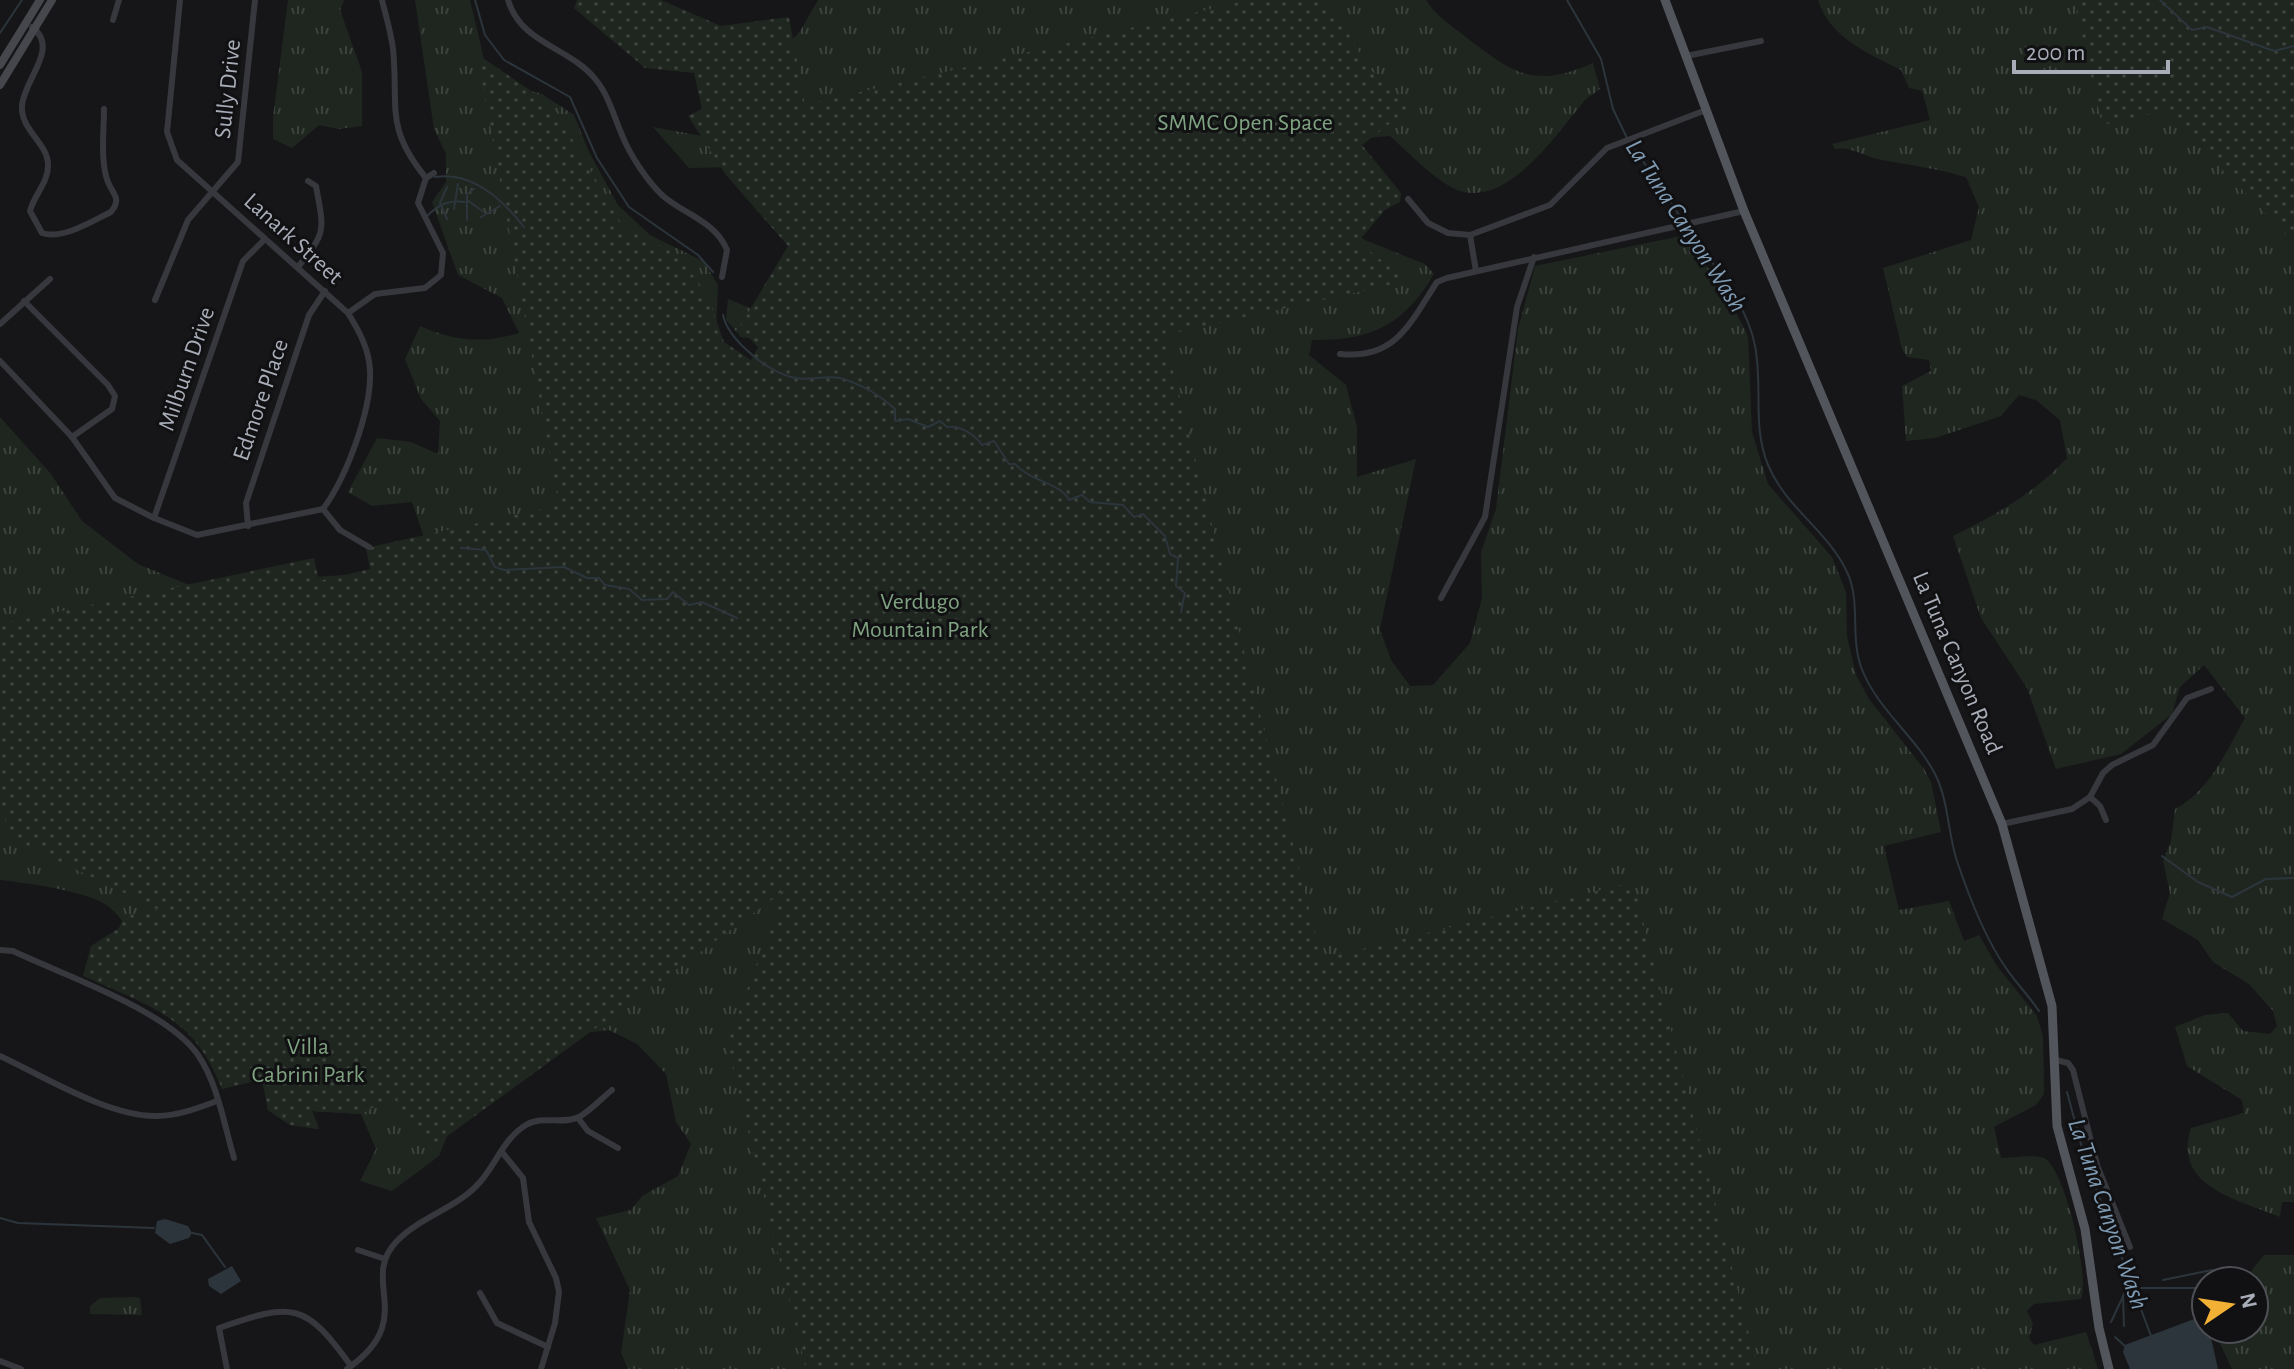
<svg xmlns="http://www.w3.org/2000/svg" width="2294" height="1369" font-family="'Alegreya Sans',sans-serif">
  <defs>
    <pattern id="grass-tufts" width="24" height="20" patternUnits="userSpaceOnUse" patternTransform="scale(2)"><rect width="24" height="20" fill="#1e261f"/><path d="M3 7l-1-3M5 7V3M7 7l1-3M15 17l-1-3M17 17v-4M19 17l1-3" fill="none" stroke="#3c433d"/></pattern>
    <pattern id="park-dots" width="8" height="8" patternUnits="userSpaceOnUse" patternTransform="scale(2)"><rect width="8" height="8" fill="#1e261f"/><path d="M2 2h.1M6 6h.1" fill="none" stroke="#3c433d" stroke-width="1.8" stroke-linecap="round"/></pattern>
  </defs>
  <rect width="100%" height="100%" fill="#161618"/>
  <!-- grass -->
  <g fill="url(#grass-tufts)">
    <polygon points="288,0 344,0 340,10 362,72 362,126 338,129 319,125 292,148 273,139 273,117"/>
    <path d="M415,0H470L489,80L542,94L574,115L589,152L618,205L650,235L703,261L718,285L716,330L742,368L764,379L758,339L741,337L726,320L728,299L750,308L809,249L732,167L689,168L653,127L713,138L770,60L799,33L818,0H1426C1435,15 1453,27 1467,38C1514,74 1534,89 1593,63L1600,89L1586,99C1559,131 1512,202 1464,192C1442,188 1407,151 1390,136L1363,138L1328,214L1365,240L1425,264L1434,274C1404,325 1371,341 1312,340L1309,355L1346,385L1357,427V477L1416,459L1380,629L1391,660L1410,686L1433,685L1470,643L1482,598L1481,552L1496,509L1518,329L1535,266L1686,235L1729,299L1748,336L1752,432L1768,484L1832,557L1846,592L1847,636L1856,675L1869,699L1924,769L1931,782L1941,832L1884,846L1899,910L1949,901L1964,941L1979,935L1997,966L2037,1016L2043,1036L2044,1094L2036,1105L1994,1127L2001,1158C2013,1158 2034,1154 2044,1158C2065,1168 2090,1278 2081,1299L2034,1304L2027,1311L2033,1324L2029,1338L2034,1345L2086,1332L2098,1369H628L621,1353L630,1290L596,1218L631,1210L642,1196L678,1176L691,1144L676,1122L666,1074L637,1044L609,1030L566,1035L454,1118L439,1156L392,1191L360,1181L376,1149L361,1114L312,1111L319,1129L290,1125L268,1110L262,1079L222,1089C209,1055 134,925 108,906C88,891 26,883 0,880V417L51,474L82,521L138,564L189,585L377,573L426,543L412,502L372,506L348,492L377,438L411,442L438,454L440,421L421,399L405,359L420,326C455,341 482,344 519,333L502,298L458,275L432,202L446,182V154L434,129Z"/>
    <path d="M1818,0H2294V1202H2282L2280,1217C2239,1200 2172,1187 2191,1128L2244,1113L2242,1100L2187,1066L2175,1027L2205,1015L2228,1013L2243,1031L2270,1034L2277,1026L2273,1011L2249,984L2213,962L2198,940L2162,919L2170,893L2163,861L2171,841L2175,809C2209,792 2227,750 2245,718L2204,665L2180,687L2172,714L2121,754L2056,769L2027,688L1981,618L1953,536C1995,515 2035,493 2067,458L2060,420L2036,400L2019,395L2001,416L1935,438L1906,441L1902,386L1931,371L1929,360L1907,357L1902,349L1883,268L1971,240L1979,207L1966,177C1936,168 1907,165 1878,159C1862,155 1850,146 1835,149L1832,144L1930,120L1922,91L1909,88L1901,70C1868,53 1830,38 1818,0Z"/>
    <polygon points="2264,1255 2294,1255 2294,1369 2232,1369 2217,1337 2218,1329 2254,1329 2254,1298 2257,1297 2254,1281 2248,1275"/>
    <polygon points="136,1297 140,1298 142,1315 90,1314 90,1306 100,1298"/>
  </g>
  <!-- park -->
  <g fill="url(#park-dots)">
    <path d="M577,0H661L721,26L789,17L805,105L1249,0H1323L1342,23L1368,67L1410,108L1362,145L1401,193L1400,202L1385,210L1358,242L1408,281L1164,335L1322,959L1633,882L1758,1369H806L727,1044L784,891L431,1148L393,1097L361,1114L312,1111L319,1129L290,1125L268,1110L262,1079L222,1089C194,1016 149,1006 83,976L91,946L119,928L124,916L157,909L9,837L0,796V624L314,558L319,581L370,569L366,548L559,505L477,54L553,106L624,228L677,254L707,294L724,342L751,360L758,347L739,328L788,246L726,175L688,116L702,109L694,73L645,68L574,8Z"/>
    <polygon points="2074,0 2294,0 2294,242 2164,111 2102,125"/>
  </g>
  <!-- water -->
  <g fill="#2c353c">
    <polygon points="165,1219 188,1226 192,1233 189,1238 170,1244 155,1233 157,1221"/>
    <polygon points="232,1266 241,1281 221,1294 209,1286 208,1279"/>
    <polygon points="2202,1316 2209,1329 2218,1369 2130,1369 2123,1352 2125,1345"/>
  </g>
  <g fill="none" stroke-linecap="round" stroke-linejoin="round">
    <!-- stream -->
    <g stroke="#2c353c" stroke-width="2">
      <polyline points="475,0 485,35 504,60 570,97 597,158 629,207 698,255 713,272"/>
      <polyline points="1567,0 1601,59 1613,109 1627,138"/>
      <polyline points="2160,0 2192,30 2207,27 2274,51 2294,46"/>
      <polyline points="0,33 22,0"/>
      <polyline points="1631,143 1683,221"/>
      <path d="M435,177C472,171 503,200 524,227"/>
      <polyline points="447,187 440,203 447,219"/>
      <polyline points="467,200 484,212"/>
      <polyline points="454,209 458,184"/>
      <path d="M427,216C439,204 449,200 465,202"/>
      <polyline points="481,217 500,206"/>
      <polyline points="467,220 467,194 474,189"/>
      <path d="M1686,226C1711,263 1747,302 1755,346C1763,386 1752,426 1768,465C1786,508 1828,531 1847,572C1861,601 1850,636 1861,667C1877,710 1917,737 1936,776C1948,801 1948,831 1956,858C1968,894 1984,937 2006,968C2016,983 2029,996 2039,1011"/>
      <path d="M723,315C728,340 771,375 796,378C810,381 826,375 840,378C863,385 878,394 895,409V421L908,419L928,427L940,421L947,427C961,425 976,436 982,445L994,441L1009,464H1015C1031,482 1061,483 1069,500L1082,495L1090,502L1123,505L1134,517L1143,514L1165,536L1170,554L1178,558L1176,586L1185,593L1181,612"/>
      <polyline points="461,548 486,550 495,567 504,570 564,567 587,578 599,578 605,585 629,589 642,600 667,599 673,592 689,605 702,602 737,618"/>
      <polyline points="2162,856 2198,882 2232,897 2266,879 2294,878"/>
      <polyline points="2067,1092 2085,1159 2151,1336"/>
      <polyline points="0,1218 18,1223 154,1228"/>
      <polyline points="192,1233 202,1235 225,1267"/>
      <polyline points="2163,1280 2212,1270 2247,1279"/>
      <polyline points="2141,1288 2206,1288"/>
      <polyline points="2123,1296 2124,1326"/>
      <polyline points="2111,1322 2126,1290"/>
      <polyline points="2115,1337 2126,1347"/>
    </g>
    <!-- street -->
    <g stroke="#37383d" stroke-width="6">
      <path d="M180,0L167,132L177,160L348,313C359,331 369,349 370,370C372,410 346,478 323,509"/>
      <path d="M382,0C386,16 391,33 393,49C399,108 384,126 426,178"/>
      <path d="M508,0C521,44 570,47 596,80C609,96 614,117 622,135C630,155 647,181 663,196C684,214 716,222 727,250L722,277"/>
      <polyline points="113,20 119,0"/>
      <path d="M32,27C60,48 25,78 22,105C20,131 49,143 48,166C48,183 34,195 30,211L42,233C63,240 92,221 111,212C122,198 113,195 108,182C100,162 104,130 104,109"/>
      <polyline points="1686,56 1761,41"/>
      <polyline points="1408,199 1428,223 1448,233 1470,235 1550,205 1607,148 1706,110"/>
      <polyline points="1470,235 1476,271"/>
      <path d="M298,267C327,231 324,231 316,186L308,181"/>
      <polyline points="155,300 188,220 238,162 255,0"/>
      <polyline points="24,301 108,385 115,396 112,409 72,437"/>
      <polyline points="348,313 375,294 425,288 441,275 443,253 418,203 426,178 434,173"/>
      <polyline points="0,324 50,279"/>
      <path d="M1340,354C1396,360 1410,323 1437,282L1447,278L1744,211"/>
      <polyline points="0,361 72,437 115,498 154,518 197,535 323,509 340,530 369,547"/>
      <polyline points="154,518 243,261 265,239"/>
      <polyline points="248,526 246,503 309,315 325,291"/>
      <polyline points="1441,598 1485,517 1517,307 1534,257"/>
      <polyline points="2090,797 2100,806 2106,820"/>
      <polyline points="2002,824 2072,809 2090,797 2103,773 2112,765 2153,745 2187,698 2211,689"/>
      <path d="M0,950L13,951C63,975 167,1010 198,1055C218,1084 224,1125 234,1158"/>
      <path d="M0,1056C43,1076 109,1117 157,1116C178,1116 198,1108 217,1101"/>
      <polyline points="2056,1060 2068,1063 2073,1070 2097,1165 2130,1247"/>
      <polyline points="578,1118 588,1131 618,1148"/>
      <polyline points="501,1151 523,1178 529,1222 556,1278 559,1292 555,1323 541,1369"/>
      <polyline points="358,1250 385,1259"/>
      <polyline points="480,1293 497,1323 548,1347"/>
      <polyline points="0,1361 21,1369"/>
      <path d="M227,1369L219,1328C293,1302 305,1302 351,1366"/>
      <path d="M347,1369C419,1319 359,1282 396,1242C419,1217 458,1208 480,1182C496,1164 504,1138 526,1125C542,1115 563,1125 579,1117C590,1111 602,1098 612,1090"/>
    </g>
    <!-- secondary -->
    <g stroke="#45474d" stroke-width="8">
      <polyline points="0,65 40,0"/>
      <polyline points="0,85 52,0"/>
    </g>
    <!-- primary -->
    <polyline stroke="#53555c" stroke-width="9" points="1665,0 1744,211 2002,824 2052,1006 2057,1126 2085,1229 2099,1328 2109,1369"/>
  </g>
  <g text-anchor="middle" dominant-baseline="central" stroke-width="6" stroke-linejoin="round" paint-order="stroke">
    <!-- street labels -->
    <g font-size="24" fill="#a8adb8" stroke="#111113">
      <text transform="translate(228 89) rotate(-84)">Sully Drive</text>
      <text transform="translate(293 239) rotate(42)">Lanark Street</text>
      <text transform="translate(187 369) rotate(-71)">Milburn Drive</text>
      <text transform="translate(261 400) rotate(-71)">Edmore Place</text>
      <text transform="translate(1957 663) rotate(67)">La Tuna Canyon Road</text>
    </g>
    <!-- park labels -->
    <g font-size="24" fill="#7fa381" stroke="#111113">
      <text x="1245" y="123">SMMC Open Space</text>
      <text x="920" y="602">Verdugo<tspan x="920" dy="28">Mountain Park</tspan></text>
      <text x="308" y="1047">Villa<tspan x="308" dy="28">Cabrini Park</tspan></text>
    </g>
    <!-- water labels -->
    <g font-size="26" font-style="italic" fill="#7f9bb3" stroke="#111113">
      <text transform="translate(1686 226) rotate(57)">La Tuna Canyon Wash</text>
      <text transform="translate(2108 1214) rotate(71)">La Tuna Canyon Wash</text>
    </g>
  </g>
  <!-- north arrow -->
  <g transform="translate(2230 1305) rotate(77)"><circle r="38" fill="#111113" stroke="#4d4f55" stroke-width="2"/>
  <path d="M0-6L14 30L0 20L-14 30Z" fill="#f2b134"/>
  <text y="-12" font-size="22" font-weight="bold" text-anchor="middle" fill="#a8adb8">N</text>
  </g>
  <!-- scale -->
  <path d="M2014 60v12h154v-12" fill="none" stroke="#a8adb8" stroke-width="4"/>
  <text x="2026" y="60" font-size="24" fill="#a8adb8" stroke="#111113" stroke-width="6" paint-order="stroke">200 m</text>
</svg>
